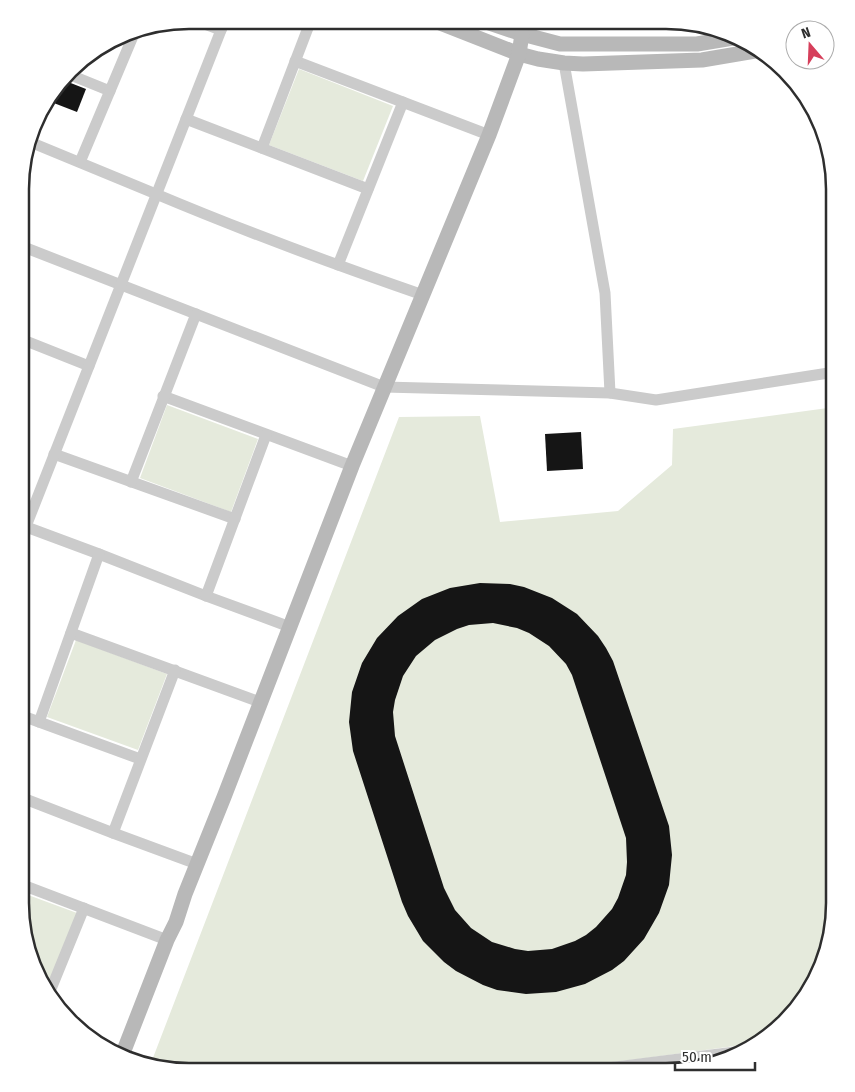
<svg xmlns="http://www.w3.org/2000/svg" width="855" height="1092" font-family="'Fira Sans Condensed',sans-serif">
  <rect width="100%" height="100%" fill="#fff"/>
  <!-- green -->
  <g fill="#e5eadc">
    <polygon points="299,69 393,106 363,181 269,145"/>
    <polygon points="167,405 258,439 231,512 140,478"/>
    <polygon points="835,407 835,915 807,997 757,1043 646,1058 529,1072 177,1072 151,1063 399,417 480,416 500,522 618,511 672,465 673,429"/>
    <polygon points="76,640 167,674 138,750 47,717"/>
    <polygon points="20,892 77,913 47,989 42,987 20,904"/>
  </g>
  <!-- building -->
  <g fill="#151515" fill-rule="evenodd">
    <polygon points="63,80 86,89 77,112 46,100"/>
    <polygon points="581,432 583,469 547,471 545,434"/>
    <path d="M480,583L510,584L524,587L552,598L577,614L598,636L606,648L613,661L669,826L672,855L669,885L659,913L644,939L624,961L612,970L585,984L556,992L526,994L497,990L483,985L456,971L444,962L423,941L408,916L402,902L353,751L349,722L352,692L362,663L377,638L398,616L422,599L450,588ZM493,623L517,628L529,633L549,646L566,664L572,675L626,838L627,862L626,875L618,898L612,909L596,927L586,935L575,941L552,949L528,951L515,949L492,942L471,928L455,910L444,888L395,736L393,712L395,700L403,676L416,656L435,640L457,629L469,625Z"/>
  </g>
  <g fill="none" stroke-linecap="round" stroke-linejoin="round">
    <!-- street -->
    <g stroke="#cbcbcb" stroke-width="11">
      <polyline points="194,20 221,30"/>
      <polyline points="522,34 527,21"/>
      <polyline points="295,61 489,135"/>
      <polyline points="564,63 605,293 610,393"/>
      <polyline points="68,74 110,91"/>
      <polyline points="186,119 368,189"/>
      <path d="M30,142C72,159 114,177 156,194C244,231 333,264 423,295"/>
      <polyline points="262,148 311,20"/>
      <polyline points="80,162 136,29"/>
      <polyline points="21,246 384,387 610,393 656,400 835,372"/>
      <polyline points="338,265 403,102"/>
      <polyline points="21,339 89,366"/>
      <polyline points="163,396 352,466"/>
      <polyline points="54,454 235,519"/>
      <polyline points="131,482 196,314"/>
      <polyline points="21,525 99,554 206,596 290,627"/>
      <polyline points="21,539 225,20"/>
      <polyline points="206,596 266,435"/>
      <polyline points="71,633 260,702"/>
      <polyline points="20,715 140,759"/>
      <polyline points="39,722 99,554"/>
      <polyline points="20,797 113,833 197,864"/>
      <polyline points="113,833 175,670"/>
      <polyline points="20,884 167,940"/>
      <polyline points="49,994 84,908"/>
      <polyline points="576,1072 751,1050"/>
    </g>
    <!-- secondary -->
    <g stroke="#b8b8b8" stroke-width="15">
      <polyline points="435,21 519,54 538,59 564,63 583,64 702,60 761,50"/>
      <polyline points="483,21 522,34 560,44 697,44 733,38"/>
      <polyline points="123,1053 167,940 176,922 185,894 224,797 352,466 489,135 519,54 522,34"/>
    </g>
  </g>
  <!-- crop -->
  <path d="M0 0H855V1092H0ZM189 29H666A160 160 0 0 1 826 189V903A160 160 0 0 1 666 1063H189A160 160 0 0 1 29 903V189A160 160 0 0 1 189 29Z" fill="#fff" fill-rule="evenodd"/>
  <path fill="none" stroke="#2e2e2e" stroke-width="2.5" d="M189 29H666A160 160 0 0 1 826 189V903A160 160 0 0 1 666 1063H189A160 160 0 0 1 29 903V189A160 160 0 0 1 189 29Z"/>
  <!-- north arrow -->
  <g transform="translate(810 45) rotate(341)"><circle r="24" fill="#ffffff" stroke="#ababab"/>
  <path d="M0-4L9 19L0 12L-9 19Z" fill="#d63f5b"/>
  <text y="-8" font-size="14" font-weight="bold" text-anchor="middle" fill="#2e2e2e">N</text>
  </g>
  <!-- scale -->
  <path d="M675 1062v8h80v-8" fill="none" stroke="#2e2e2e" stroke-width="2.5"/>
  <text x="682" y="1062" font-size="15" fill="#2e2e2e" stroke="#ffffff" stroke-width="4" paint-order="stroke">50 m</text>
</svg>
